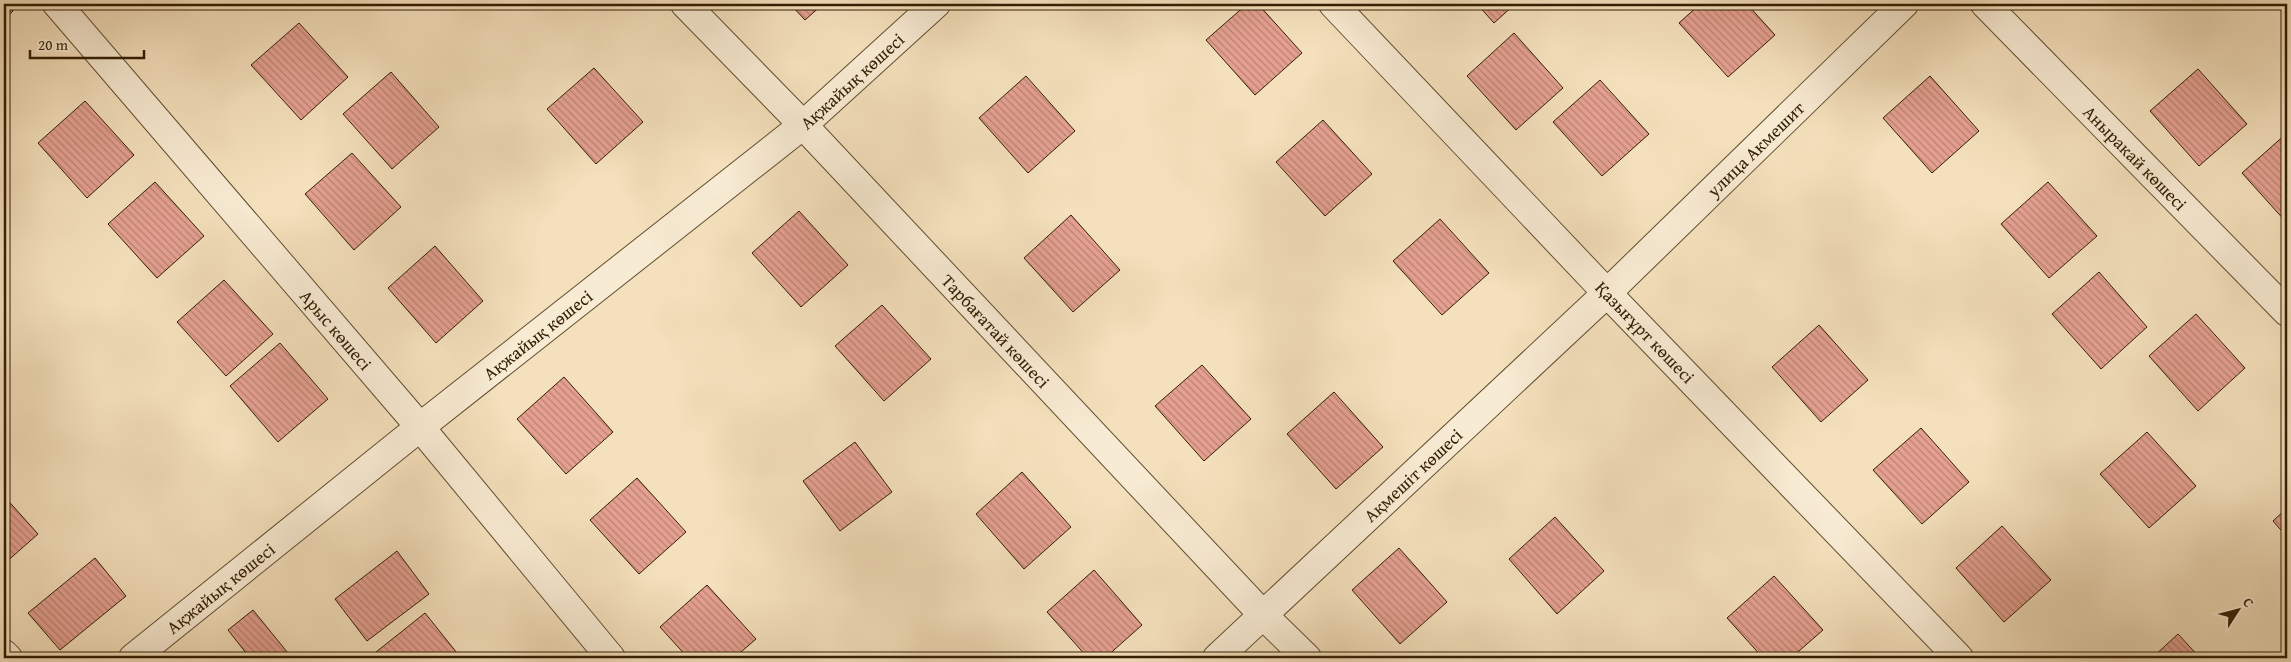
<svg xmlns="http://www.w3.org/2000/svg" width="2291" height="662" font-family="'Gentium Book Plus',serif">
  <defs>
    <pattern id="building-back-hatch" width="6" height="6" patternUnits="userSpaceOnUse" patternTransform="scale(1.25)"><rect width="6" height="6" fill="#e5a091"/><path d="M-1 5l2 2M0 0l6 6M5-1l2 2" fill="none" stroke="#ba8274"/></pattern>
  </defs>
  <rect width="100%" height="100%" fill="#f4e0bc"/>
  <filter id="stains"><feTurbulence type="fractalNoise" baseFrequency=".004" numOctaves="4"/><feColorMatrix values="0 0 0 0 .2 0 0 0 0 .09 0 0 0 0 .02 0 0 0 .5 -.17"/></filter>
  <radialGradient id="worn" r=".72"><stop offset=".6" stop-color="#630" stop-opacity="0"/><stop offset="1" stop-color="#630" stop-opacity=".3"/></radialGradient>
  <!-- building -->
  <g fill="url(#building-back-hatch)" stroke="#321e02">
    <polygon points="4,4 7,4 13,11 4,20"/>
    <polygon points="790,4 823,4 805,20"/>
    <polygon points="1247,4 1258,4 1302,53 1255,95 1206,40"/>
    <polygon points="1477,4 1515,4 1494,23"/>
    <polygon points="1700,4 1747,4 1775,35 1728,77 1679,23"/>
    <polygon points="299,23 348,77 301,120 251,65"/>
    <polygon points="1514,33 1563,88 1516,130 1467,76"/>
    <polygon points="594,68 643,122 596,164 547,109"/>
    <polygon points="2198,69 2247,124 2199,166 2150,111"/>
    <polygon points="391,72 439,127 392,169 343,114"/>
    <polygon points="1026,76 1075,131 1028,173 979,118"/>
    <polygon points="1930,76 1979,131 1932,173 1883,118"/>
    <polygon points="1600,80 1649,134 1602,176 1553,122"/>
    <polygon points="85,101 134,155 87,198 38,143"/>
    <polygon points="1323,120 1372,174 1325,216 1276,162"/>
    <polygon points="2287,133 2287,223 2242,173"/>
    <polygon points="352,153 401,207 354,250 305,194"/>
    <polygon points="155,182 204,236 157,278 108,224"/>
    <polygon points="2048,182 2097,236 2049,278 2001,224"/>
    <polygon points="799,211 848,265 801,307 752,253"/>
    <polygon points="1071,215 1120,270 1073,312 1024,258"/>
    <polygon points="1440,219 1489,273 1442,315 1393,261"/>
    <polygon points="435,246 483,301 436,343 388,288"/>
    <polygon points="2099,272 2147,327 2101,369 2052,314"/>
    <polygon points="224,280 273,334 226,376 177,322"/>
    <polygon points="882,305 931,359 884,401 835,346"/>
    <polygon points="2196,314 2245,368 2198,411 2149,356"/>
    <polygon points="1819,325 1868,380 1821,422 1772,367"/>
    <polygon points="280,343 328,399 278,442 230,386"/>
    <polygon points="1202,365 1251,419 1204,461 1155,406"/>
    <polygon points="564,377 613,432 566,474 517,419"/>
    <polygon points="1334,392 1383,447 1336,489 1287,434"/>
    <polygon points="1921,428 1969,482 1922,524 1873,470"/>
    <polygon points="2147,432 2196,486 2149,528 2100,474"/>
    <polygon points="855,442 892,492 840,531 803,481"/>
    <polygon points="1022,472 1071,527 1024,569 976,514"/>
    <polygon points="637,478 686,532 639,574 590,520"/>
    <polygon points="4,496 38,534 4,564"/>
    <polygon points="2287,508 2287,537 2273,521"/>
    <polygon points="1555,517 1604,571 1557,614 1509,559"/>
    <polygon points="2002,526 2051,580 2004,622 1956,568"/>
    <polygon points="1399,548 1447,602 1400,644 1352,590"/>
    <polygon points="397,551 429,594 367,641 335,599"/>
    <polygon points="95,558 126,596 60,650 28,613"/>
    <polygon points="1094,570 1142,625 1105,658 1088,658 1047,612"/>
    <polygon points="1774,576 1823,630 1791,658 1763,658 1727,618"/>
    <polygon points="707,585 756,639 734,658 688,658 660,627"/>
    <polygon points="253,610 292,658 250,658 228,630"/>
    <polygon points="425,613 461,658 381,658 376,652"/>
    <polygon points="2178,634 2200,658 2152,658"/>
  </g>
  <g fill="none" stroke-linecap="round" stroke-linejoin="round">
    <defs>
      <g id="minor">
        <path id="s1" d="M57,4L420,427L611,658"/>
        <path id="s2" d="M685,4L803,125L1264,616L1307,658"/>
        <path id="s3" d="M1985,4L2287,312"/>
        <polyline points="4,654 8,658"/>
        <path id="s4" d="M133,658L420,427L803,125L936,4"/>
        <path id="s5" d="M1217,658L1607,293L1959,658"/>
      </g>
      <g id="tertiary">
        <path id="s6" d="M1333,4L1607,293L1904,4"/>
      </g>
    </defs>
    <!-- minor casing -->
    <use href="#minor" stroke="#624e30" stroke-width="30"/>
    <!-- tertiary casing -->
    <use href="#tertiary" stroke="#624e30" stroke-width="30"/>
    <!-- minor -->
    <use href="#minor" stroke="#f8ebd3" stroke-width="28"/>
    <!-- tertiary -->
    <use href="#tertiary" stroke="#f8ebd3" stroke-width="28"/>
  </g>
  <g text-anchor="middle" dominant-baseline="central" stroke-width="4" stroke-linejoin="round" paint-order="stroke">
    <!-- street labels -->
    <g font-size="18" fill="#321e02" stroke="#f8ebd3">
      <text stroke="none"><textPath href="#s4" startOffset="922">Ақжайық көшесі</textPath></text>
      <text stroke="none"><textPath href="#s6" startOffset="605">улица Акмешит</textPath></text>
      <text stroke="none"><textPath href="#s3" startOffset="215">Аныракай көшесі</textPath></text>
      <text stroke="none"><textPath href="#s1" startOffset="429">Арыс көшесі</textPath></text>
      <text stroke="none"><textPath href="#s2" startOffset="451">Тарбағатай көшесі</textPath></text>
      <text transform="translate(1645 332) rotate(46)">Қазығұрт көшесі</text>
      <text stroke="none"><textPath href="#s4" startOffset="518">Ақжайық көшесі</textPath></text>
      <text stroke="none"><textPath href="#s5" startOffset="268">Ақмешіт көшесі</textPath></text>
      <text stroke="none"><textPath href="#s4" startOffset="112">Ақжайық көшесі</textPath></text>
    </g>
  </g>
  <!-- margin -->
  <rect width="2291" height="662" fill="none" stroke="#f4e0bc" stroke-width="20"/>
  <rect x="5" y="5" width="2281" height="652" fill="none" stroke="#321e02" stroke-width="2.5"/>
  <rect x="10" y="10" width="2271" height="642" fill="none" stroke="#321e02"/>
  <!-- north arrow -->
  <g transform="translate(2238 610) rotate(54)" stroke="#f8ebd3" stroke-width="4" paint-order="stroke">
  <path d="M0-4L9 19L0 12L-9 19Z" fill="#321e02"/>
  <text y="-8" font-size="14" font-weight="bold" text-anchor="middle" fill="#321e02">С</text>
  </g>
  <!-- scale -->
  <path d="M30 50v8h114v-8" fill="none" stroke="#321e02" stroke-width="2.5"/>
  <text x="38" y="50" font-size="15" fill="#321e02" stroke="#f8ebd3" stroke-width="4" paint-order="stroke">20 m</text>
  <rect width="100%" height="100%" filter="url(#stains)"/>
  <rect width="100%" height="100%" fill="url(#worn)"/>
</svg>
